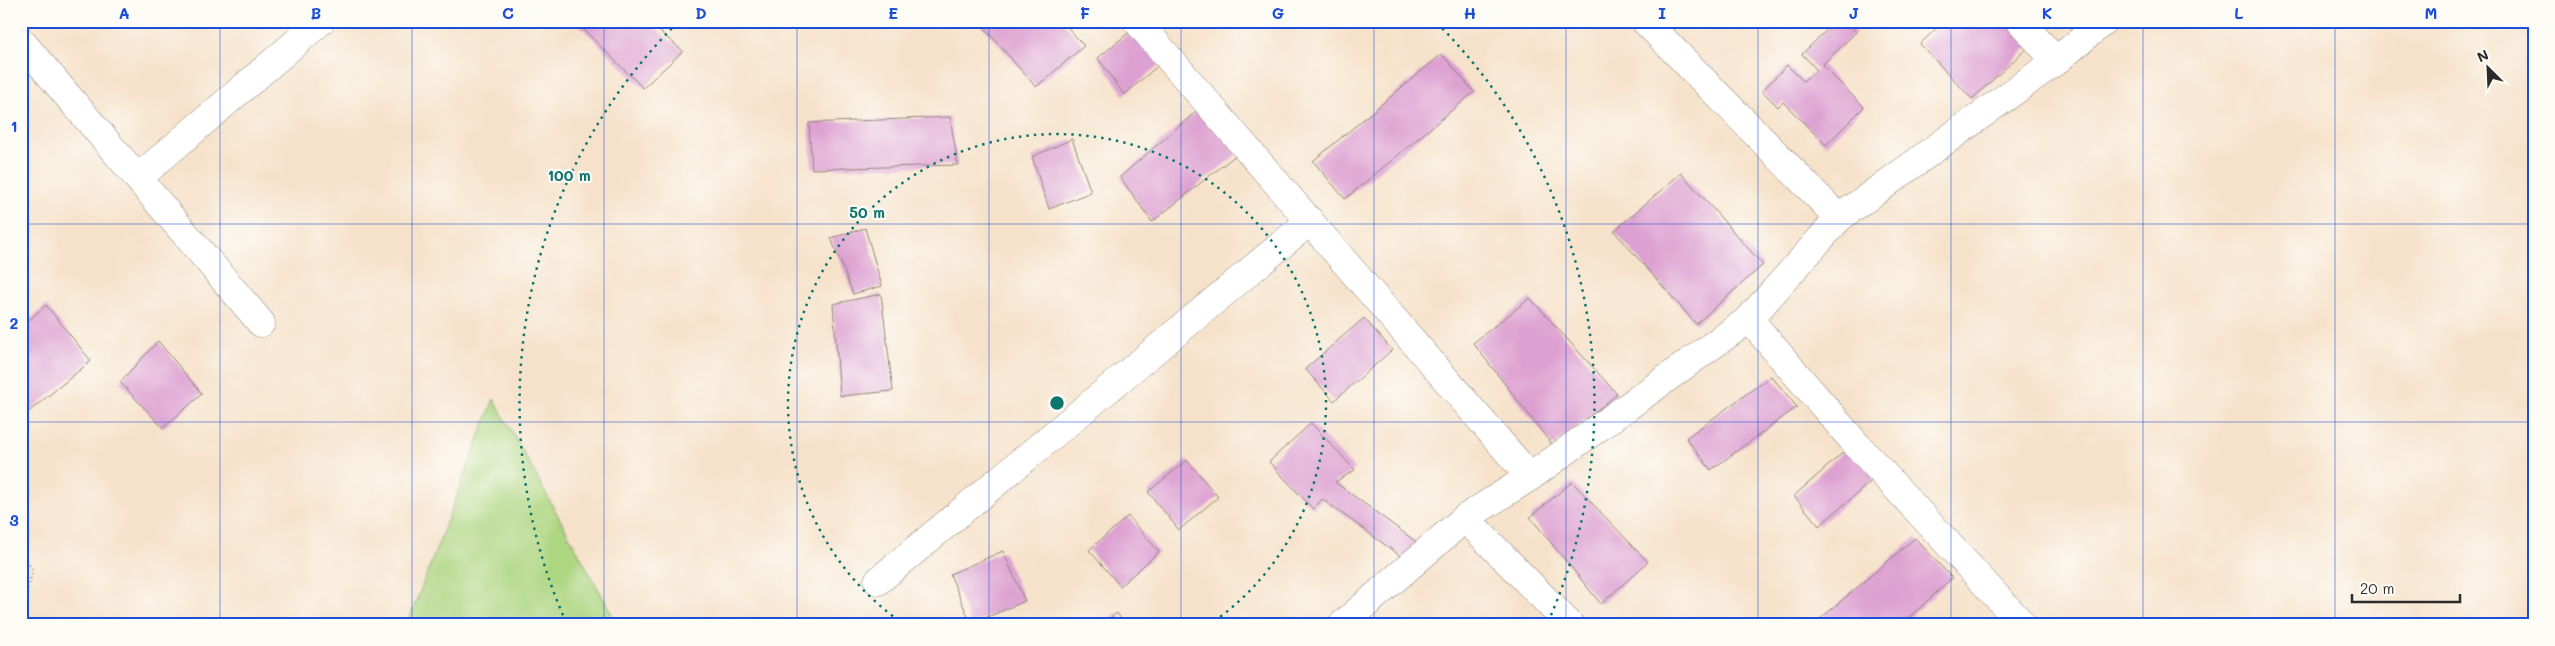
<svg xmlns="http://www.w3.org/2000/svg" width="2555" height="646" font-family="Mali,sans-serif">
  <rect width="100%" height="100%" fill="#fdfcf7"/>
  <filter id="ink" filterUnits="userSpaceOnUse"><feTurbulence type="fractalNoise" baseFrequency=".02" numOctaves="2"/><feDisplacementMap in="SourceGraphic" scale="10" xChannelSelector="R" yChannelSelector="G"/><feConvolveMatrix kernelMatrix="1 2 1 2 8 2 1 2 1" color-interpolation-filters="sRGB"/></filter>
  <filter id="wash" filterUnits="userSpaceOnUse"><feTurbulence type="fractalNoise" baseFrequency=".0096" numOctaves="4" result="noise"/><feDisplacementMap in="SourceGraphic" scale="20" xChannelSelector="R" yChannelSelector="G"/><feGaussianBlur stdDeviation="1.12" result="paint"/><feColorMatrix in="noise" values="0 0 0 0 0 0 0 0 0 0 0 0 0 0 0 0 0 1.4 0 .05"/><feComposite in="paint" operator="in"/></filter>
  <g filter="url(#wash)">
    <rect width="100%" height="100%" fill="#f6e2ca"/>
    <!-- green -->
    <polygon fill="#add681" stroke="#6c8056" points="494,399 618,625 407,625"/>
    <g id="blocks">
      <!-- building -->
      <g fill="#dda0d2">
        <polygon points="575,21 647,21 683,51 643,88"/>
        <polygon points="978,21 1062,21 1084,46 1036,87"/>
        <polygon points="1787,21 1800,21 1793,28"/>
        <polygon points="1836,21 1845,21 1856,32 1822,65 1864,107 1826,145 1783,102 1778,107 1762,91 1787,65 1803,81 1817,70 1802,54"/>
        <polygon points="1944,21 2018,21 2036,40 1972,99 1920,44"/>
        <polygon points="1133,29 1161,63 1124,95 1098,58"/>
        <polygon points="1442,54 1474,92 1345,199 1313,161"/>
        <polygon points="1200,108 1237,154 1152,222 1120,177"/>
        <polygon points="950,117 958,165 812,169 809,123"/>
        <polygon points="1072,139 1091,192 1049,209 1032,157"/>
        <polygon points="1681,173 1763,265 1696,324 1614,231"/>
        <polygon points="865,228 882,286 853,294 831,238"/>
        <polygon points="881,294 893,391 840,396 833,304"/>
        <polygon points="1530,298 1617,394 1553,446 1473,343"/>
        <polygon points="46,305 91,361 21,418 21,327"/>
        <polygon points="1364,318 1392,350 1334,401 1305,369"/>
        <polygon points="158,341 202,394 163,428 120,382"/>
        <polygon points="1771,376 1797,407 1711,470 1686,438"/>
        <polygon points="1311,423 1355,470 1335,482 1419,544 1403,558 1322,499 1313,509 1269,462"/>
        <polygon points="1847,449 1875,478 1819,526 1794,496"/>
        <polygon points="1187,460 1218,497 1179,530 1148,492"/>
        <polygon points="1572,482 1648,562 1601,604 1530,517"/>
        <polygon points="1128,516 1159,552 1120,586 1089,550"/>
        <polygon points="1915,538 1952,578 1901,625 1813,625"/>
        <polygon points="1003,551 1025,601 971,624 950,574"/>
        <polygon points="1117,613 1125,625 1101,625"/>
      </g>
    </g>
  </g>
  <g filter="url(#ink)">
    <use href="#blocks" fill-opacity="0" stroke="#90867a" stroke-width="1"/>
    <g fill="none" stroke-linecap="round" stroke-linejoin="round">
      <defs>
        <g id="minor">
          <polyline points="1137,21 1530,477"/>
          <polyline points="1645,21 1839,218"/>
          <polyline points="2020,21 2056,61"/>
          <polyline points="21,41 261,323"/>
          <polyline points="139,177 321,21"/>
          <polyline points="1749,319 1856,444 2023,625"/>
          <polyline points="1465,518 1570,625"/>
          <polyline points="878,581 1310,221"/>
          <polyline points="1342,625 1465,518 1530,477 1749,319 1839,218 2056,61 2104,21"/>
        </g>
      </defs>
      <!-- minor casing -->
      <use href="#minor" stroke="#90867a" stroke-width="29"/>
      <!-- path -->
      <polyline stroke="#90867a" stroke-width="3" stroke-dasharray="1 4" stroke-linecap="butt" points="21,552 33,571 26,593 21,597"/>
      <!-- minor -->
      <use href="#minor" stroke="#fff" stroke-width="28"/>
    </g>
  </g>
  <!-- grid -->
  <path fill="none" stroke="#1d4ed8" stroke-width="1" stroke-opacity="0.55" d="M220,21V625M412,21V625M604,21V625M797,21V625M989,21V625M1181,21V625M1374,21V625M1566,21V625M1758,21V625M1951,21V625M2143,21V625M2335,21V625M21,224H2534M21,422H2534"/>
  <!-- distance rings -->
  <g fill="none" stroke="#0f766e" stroke-width="2.5" stroke-dasharray="2.5 5">
    <path d="M905 625A269 269 0 1 1 1209 625"/>
    <path d="M566 622A538 538 0 0 1 677 23M1437 23A538 538 0 0 1 1548 622"/>
  </g>
  <circle cx="1057" cy="403" r="8" fill="#0f766e" stroke="#fdfcf7" stroke-width="2.5"/>
  <g font-size="15" text-anchor="middle" font-weight="bold" fill="#0f766e" stroke="#fdfcf7" stroke-width="4.5" stroke-linejoin="round" paint-order="stroke">
    <text x="569" y="181">100 m</text>
    <text x="867" y="218">50 m</text>
  </g>
  <!-- margin -->
  <rect width="2555" height="646" fill="none" stroke="#fdfcf7" stroke-width="55"/>
  <!-- north arrow -->
  <g transform="translate(2488 68) rotate(336)" stroke="#fdfcf7" stroke-width="4" paint-order="stroke">
  <path d="M0-4L9 19L0 12L-9 19Z" fill="#2b2b2b"/>
  <text y="-8" font-size="14" font-weight="bold" text-anchor="middle" fill="#2b2b2b">N</text>
  </g>
  <!-- scale -->
  <path d="M2352 594v8h108v-8" fill="none" stroke="#2b2b2b" stroke-width="2.5"/>
  <text x="2360" y="594" font-size="15" fill="#2b2b2b" stroke="#fdfcf7" stroke-width="4" paint-order="stroke">20 m</text>
  <rect x="28" y="28" width="2500" height="590" fill="none" stroke="#1d4ed8" stroke-width="2"/>
  <g font-size="16" text-anchor="middle" font-weight="bold" fill="#1d4ed8">
    <text x="124" y="19">A</text>
    <text x="316" y="19">B</text>
    <text x="508" y="19">C</text>
    <text x="701" y="19">D</text>
    <text x="893" y="19">E</text>
    <text x="1085" y="19">F</text>
    <text x="1278" y="19">G</text>
    <text x="1470" y="19">H</text>
    <text x="1662" y="19">I</text>
    <text x="1854" y="19">J</text>
    <text x="2047" y="19">K</text>
    <text x="2239" y="19">L</text>
    <text x="2431" y="19">M</text>
    <text x="14" y="132">1</text>
    <text x="14" y="329">2</text>
    <text x="14" y="526">3</text>
  </g>
</svg>
